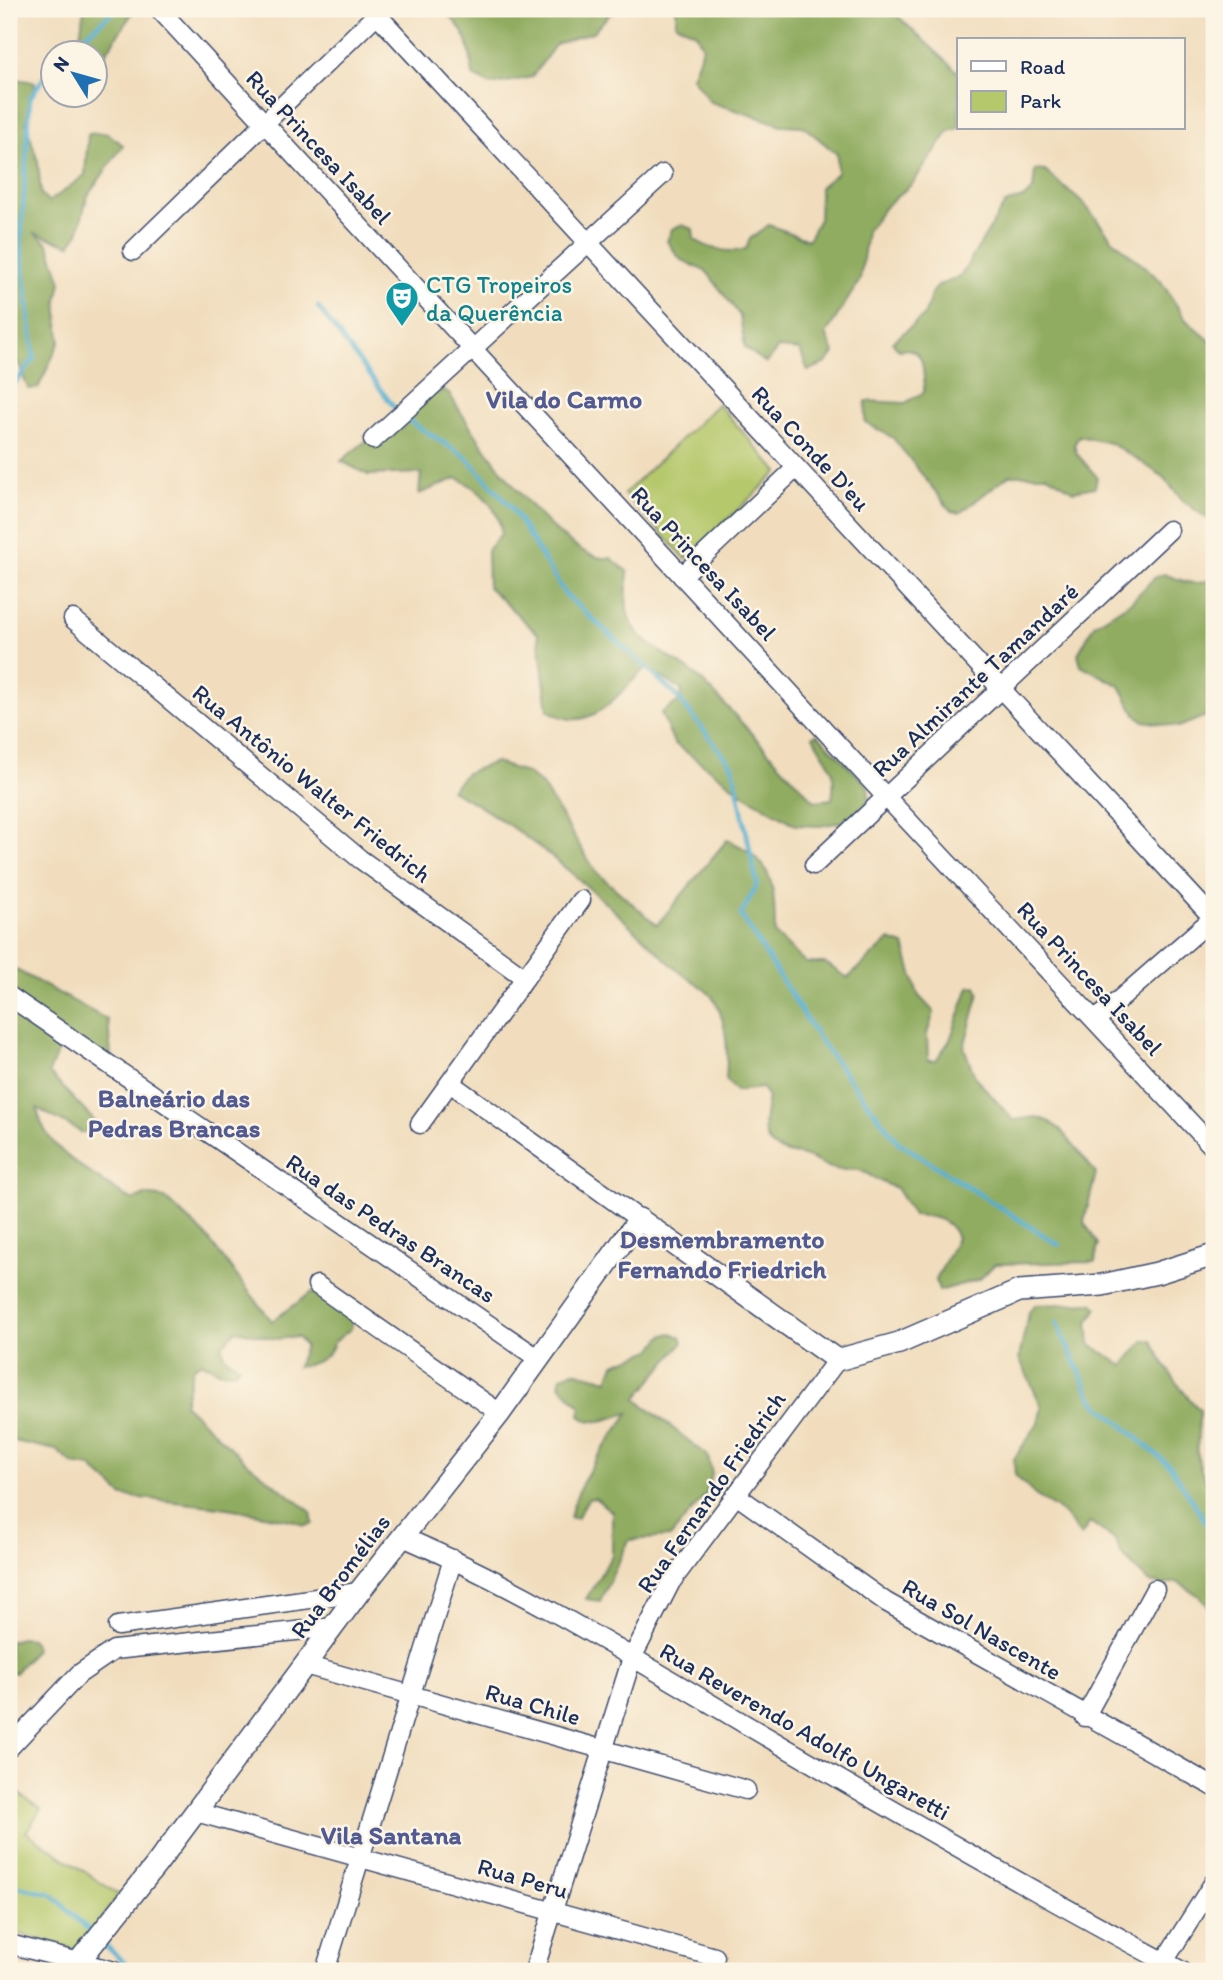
<svg xmlns="http://www.w3.org/2000/svg" width="1223" height="1980" font-family="Itim,sans-serif">
  <rect width="100%" height="100%" fill="#fcf5e5"/>
  <filter id="ink" filterUnits="userSpaceOnUse"><feTurbulence type="fractalNoise" baseFrequency=".0143" numOctaves="2"/><feDisplacementMap in="SourceGraphic" scale="14" xChannelSelector="R" yChannelSelector="G"/><feConvolveMatrix kernelMatrix="1 2 1 2 8 2 1 2 1" color-interpolation-filters="sRGB"/></filter>
  <filter id="wash" filterUnits="userSpaceOnUse"><feTurbulence type="fractalNoise" baseFrequency=".00686" numOctaves="4" result="noise"/><feDisplacementMap in="SourceGraphic" scale="28" xChannelSelector="R" yChannelSelector="G"/><feGaussianBlur stdDeviation="1.57" result="paint"/><feColorMatrix in="noise" values="0 0 0 0 0 0 0 0 0 0 0 0 0 0 0 0 0 1.4 0 .05"/><feComposite in="paint" operator="in"/></filter>
  <g filter="url(#wash)">
    <rect width="100%" height="100%" fill="#f1ddbd"/>
    <!-- green -->
    <g fill="#b5c86c" stroke="#687c65" stroke-width="2">
      <polygon points="718,404 778,472 686,559 624,494"/>
      <polygon points="9,1787 41,1809 26,1832 119,1895 78,1950 9,1931"/>
    </g>
    <!-- forest -->
    <g fill="#90ac60" stroke="#566e5f" stroke-width="2">
      <polygon points="84,9 135,9 103,57 95,59 94,52 87,52 79,43"/>
      <path d="M442,9H615L593,32L556,44L532,77L491,85L473,76C470,44 467,30 442,9Z"/>
      <path d="M676,9H890L959,73V128L949,131L912,184L886,206L867,231L860,280L826,334L834,353L826,363L808,371L800,350L778,348L766,363L745,348L740,316L707,272L680,259L667,241L672,229L682,225L693,229L694,239C708,249 729,254 746,249L750,239L769,225L808,240L819,219L820,187L837,173V154L803,126L782,125L710,102L692,77L703,47L696,33L676,24Z"/>
      <polygon points="15,79 35,82 26,123 38,162 41,194 49,202 85,175 88,134 107,133 123,145 87,197 78,234 70,245 34,233 48,243 61,282 57,301 60,341 38,388 28,389 17,360 9,357 9,314 14,305 15,296 9,296 9,81"/>
      <path d="M1035,170L1045,171L1085,205L1113,240L1160,280L1186,320L1214,344V523L1183,501L1163,477L1137,459L1110,443L1079,436L1074,445L1077,454L1097,477L1095,487L1074,491L1047,475H1009L960,513L951,511L893,438L865,422L866,401L905,403L924,392C924,372 926,344 899,350L892,342L924,316L932,293L939,285L960,277L1005,204L1025,197L1033,190Z"/>
      <path d="M442,390L449,393C473,434 560,564 611,558L628,572C627,588 624,606 630,620C643,649 680,659 700,679C740,718 775,762 815,801L832,799C838,762 827,766 813,736L817,734L868,786L869,801L857,819L820,826L796,825L745,795L674,743L661,713L679,701L682,690L646,668C617,693 590,739 548,710L538,634L488,587L487,550L501,534C501,509 478,487 457,478L419,494L421,473L368,475L341,461L415,401Z"/>
      <path d="M1164,574C1183,581 1196,589 1214,577V729L1208,715L1179,727L1144,721L1135,714L1120,686L1081,665L1078,654L1094,625L1132,601L1154,578Z"/>
      <path d="M495,762L528,774L542,785L596,872L657,925L727,840C776,860 774,886 775,934L806,963H825L848,978L889,940L904,945L918,995L934,1012L927,1034L928,1060H936L950,1040L969,987L976,986L979,993L964,1047L975,1077L1013,1120L1036,1117L1048,1121L1060,1129L1096,1173L1084,1222L1098,1244L1095,1262L995,1264L980,1279L939,1291L936,1280L957,1238C950,1218 932,1216 913,1215L896,1188C883,1184 874,1177 862,1171C856,1168 844,1171 835,1169C823,1166 811,1157 799,1155C758,1150 762,1131 768,1097L762,1088L736,1091L726,1080C728,1053 728,1025 715,1001C707,987 685,978 674,967C606,902 535,834 451,790L466,773Z"/>
      <path d="M9,966L108,1020L112,1069L64,1035L49,1073L103,1130L83,1133L37,1108C44,1151 91,1172 124,1196L134,1200L145,1195L165,1198L205,1235L272,1321L312,1292L353,1320L351,1329L334,1342C330,1359 314,1364 297,1367L305,1346L297,1337L276,1339L236,1330L222,1346L224,1356L239,1366L235,1371L221,1372L201,1362L193,1368L184,1404L246,1462L311,1512L313,1524L304,1526L295,1521L228,1508L123,1496L91,1467L73,1464L56,1450L9,1440Z"/>
      <path d="M1092,1303L1097,1308L1088,1322L1090,1344L1123,1366L1143,1341L1152,1340C1159,1360 1184,1395 1200,1410C1198,1437 1191,1470 1214,1490V1619C1212,1601 1191,1590 1177,1582L1164,1585L1149,1582L1121,1554L1115,1540L1090,1522L1081,1536L1063,1513L1035,1495L1015,1475L1014,1459L1038,1423L1042,1407L1019,1358L1029,1312L1035,1305Z"/>
      <path d="M671,1333L681,1337L683,1342L636,1399L708,1456L712,1474L707,1493L670,1537L629,1540L600,1601L586,1599L612,1555V1512L595,1498L588,1499L577,1518H570C579,1476 606,1447 629,1413C613,1416 595,1428 580,1416L581,1407L559,1384L561,1377L574,1371L608,1380L614,1364L652,1350L662,1336Z"/>
      <polygon points="21,1638 32,1639 35,1649 15,1673 9,1672 9,1641"/>
    </g>
    <g fill="none" stroke-linecap="round" stroke-linejoin="round">
      <!-- stream -->
      <g stroke="#52aed0" stroke-width="4.5">
        <polyline points="66,52 116,9"/>
        <polyline points="318,307 397,411"/>
        <polyline points="9,391 34,359 21,242 30,98 52,65"/>
        <polyline points="403,417 466,457 511,507 565,594 674,693 733,767 757,884 741,915 822,1044 898,1142 1059,1245"/>
        <polyline points="1056,1322 1093,1400 1171,1467 1214,1535"/>
        <polyline points="9,1885 51,1894 93,1934"/>
        <polyline points="102,1942 133,1971"/>
      </g>
    </g>
  </g>
  <g filter="url(#ink)">
    <g fill="none" stroke-linecap="round" stroke-linejoin="round">
      <defs>
        <g id="minor">
          <polyline points="372,9 1214,919"/>
          <polyline points="160,10 887,798 1214,1148"/>
          <polyline points="133,251 377,14"/>
          <polyline points="373,440 663,174"/>
          <polyline points="682,576 796,468"/>
          <polyline points="73,619 360,859 525,978"/>
          <polyline points="814,865 1169,530"/>
          <polyline points="9,996 539,1359"/>
          <polyline points="1096,1020 1213,918"/>
          <polyline points="450,1083 639,1219"/>
          <polyline points="420,1124 581,900"/>
          <polyline points="317,1285 500,1413"/>
          <polyline points="736,1495 886,1602 1214,1787"/>
          <path d="M403,1537C521,1588 632,1657 743,1723C888,1808 1033,1892 1182,1971"/>
          <polyline points="118,1626 359,1592"/>
          <polyline points="305,1665 746,1790"/>
          <polyline points="1085,1717 1155,1589"/>
          <polyline points="9,1748 79,1674 114,1650 334,1627"/>
          <polyline points="196,1812 715,1957"/>
          <polyline points="9,1944 114,1971"/>
          <polyline points="325,1971 453,1559"/>
          <polyline points="534,1971 632,1658 671,1582 837,1360"/>
          <polyline points="1158,1971 1214,1882"/>
        </g>
        <polyline id="tertiary" points="71,1971 156,1865 359,1592 500,1413 639,1219 837,1360 899,1343 1019,1291 1102,1285 1157,1273 1214,1255"/>
      </defs>
      <!-- minor casing -->
      <use href="#minor" stroke="#3b496c" stroke-width="21"/>
      <!-- tertiary casing -->
      <use href="#tertiary" stroke="#3b496c" stroke-width="24"/>
      <!-- minor -->
      <use href="#minor" stroke="#fff" stroke-width="18"/>
      <!-- tertiary -->
      <use href="#tertiary" stroke="#fff" stroke-width="21"/>
    </g>
  </g>
  <!-- icons -->
  <defs>
    <symbol id="theatre-pin" viewBox="-11 -11 22 30"><path d="M0 17L-7.5 6A9.5 9.5 0 1 1 7.5 6Z" fill="#0f9aa8" stroke="#fcf5e5"/><path d="M-5-5.5Q0-4 5-5.5V0Q5 5 0 6Q-5 5-5 0ZM-3.3-2.5H-1v1.5H-3.3ZM1-2.5H3.3v1.5H1ZM-2.8 1Q0 5.5 2.8 1Z" fill="#fff"/></symbol>
  </defs>
  <g fill-rule="evenodd">
    <use href="#theatre-pin" x="383" y="279" width="38" height="52"/>
  </g>
  <g text-anchor="middle" dominant-baseline="central" stroke-width="5" stroke-linejoin="round" paint-order="stroke">
    <!-- street labels -->
    <g font-size="24" fill="#1b2f5e" stroke="#fcf5e5">
      <text transform="translate(319 147) rotate(47)">Rua Princesa Isabel</text>
      <text transform="translate(811 448) rotate(47)">Rua Conde D'eu</text>
      <text transform="translate(704 563) rotate(47)">Rua Princesa Isabel</text>
      <text transform="translate(975 680) rotate(-43)">Rua Almirante Tamandaré</text>
      <text transform="translate(312 783) rotate(39)">Rua Antônio Walter Friedrich</text>
      <text transform="translate(1090 978) rotate(47)">Rua Princesa Isabel</text>
      <text transform="translate(391 1228) rotate(34)">Rua das Pedras Brancas</text>
      <text transform="translate(711 1492) rotate(-55)">Rua Fernando Friedrich</text>
      <text transform="translate(340 1576) rotate(-53)">Rua Bromélias</text>
      <text transform="translate(982 1629) rotate(30)">Rua Sol Nascente</text>
      <text transform="translate(533 1704) rotate(16)">Rua Chile</text>
      <text transform="translate(805 1731) rotate(30)">Rua Reverendo Adolfo Ungaretti</text>
      <text transform="translate(523 1878) rotate(16)">Rua Peru</text>
    </g>
    <!-- culture labels -->
    <g font-size="24" fill="#0d838f" stroke="#fcf5e5" text-anchor="start">
      <text x="426" y="284">CTG Tropeiros<tspan x="426" dy="28">da Querência</tspan></text>
    </g>
    <!-- neighbourhood labels -->
    <g font-size="26" font-weight="bold" fill="#515a92" stroke="#fcf5e5">
      <text x="564" y="399">Vila do Carmo</text>
      <text x="174" y="1098">Balneário das<tspan x="174" dy="30">Pedras Brancas</tspan></text>
      <text x="722" y="1239">Desmembramento<tspan x="722" dy="30">Fernando Friedrich</tspan></text>
      <text x="391" y="1835">Vila Santana</text>
    </g>
  </g>
  <!-- margin -->
  <rect width="1223" height="1980" fill="none" stroke="#fcf5e5" stroke-width="35"/>
  <!-- legend -->
  <rect x="957" y="38" width="228" height="91" fill="#fcf5e5" stroke="#a2a6af" stroke-width="2"/>
  <rect x="971" y="61" width="35" height="10" fill="#ffffff" stroke="#a2a6af" stroke-width="2"/>
  <text x="1020" y="74" font-size="21" fill="#1b2f5e">Road</text>
  <rect x="971" y="91" width="35" height="21" fill="#b5c86c" stroke="#a2a6af" stroke-width="2"/>
  <text x="1020" y="108" font-size="21" fill="#1b2f5e">Park</text>
  <!-- north arrow -->
  <g transform="translate(74 74) rotate(307)"><circle r="33" fill="#fcf5e5" stroke="#a2a6af" stroke-width="2"/>
  <path d="M0-5L12 26L0 18L-12 26Z" fill="#1f6fb2"/>
  <text y="-10" font-size="19" font-weight="bold" text-anchor="middle" fill="#1b2f5e">N</text>
  </g>
</svg>
